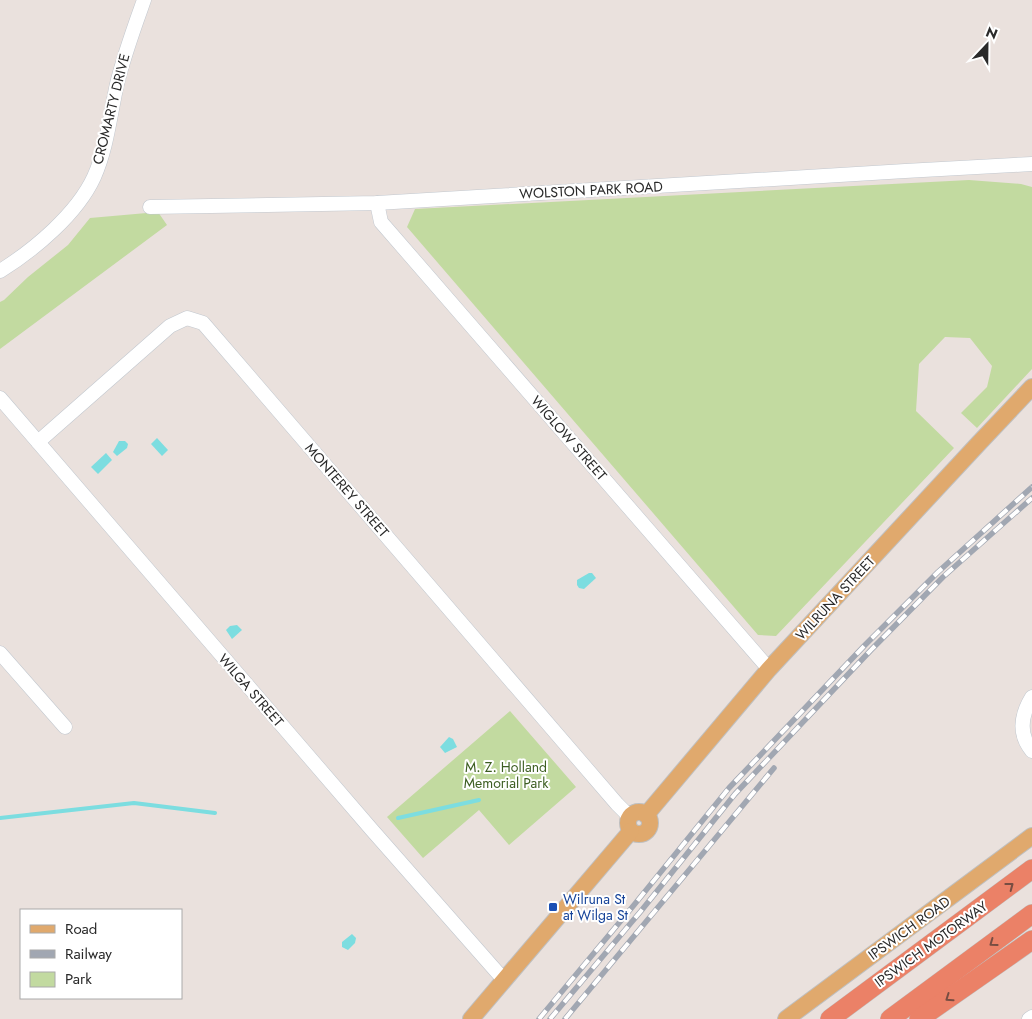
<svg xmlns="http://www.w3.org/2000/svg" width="1032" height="1019" font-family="Jost,sans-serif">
  <rect width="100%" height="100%" fill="#eae1dd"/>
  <!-- green -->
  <g fill="#c2daa0">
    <polygon points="969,180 1021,184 1032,187 1032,369 977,428 961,413 987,387 992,366 970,338 945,337 919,364 916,411 954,448 776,636 758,635 407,227 415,209"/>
    <polygon points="158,212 167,225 0,349 0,302 4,300 28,277 68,245 90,218"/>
    <polygon points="510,711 576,787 509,845 479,810 423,858 387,817"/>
  </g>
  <!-- water -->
  <g fill="#7cdde0">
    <polygon points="157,438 168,450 162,456 151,444"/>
    <polygon points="119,441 125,441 128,444 127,448 117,456 113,452"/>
    <polygon points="106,453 112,460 98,474 91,467"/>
    <polygon points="589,573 592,573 596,578 584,589 579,588 577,585 577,580"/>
    <polygon points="237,625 242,630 232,639 226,630 230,626"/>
    <polygon points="449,737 453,739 457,747 445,753 440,747"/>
    <polygon points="352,934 356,938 355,943 348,950 342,947 342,942"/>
  </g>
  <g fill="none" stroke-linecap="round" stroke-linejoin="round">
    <!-- stream -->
    <g stroke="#7cdde0" stroke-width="4">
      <polyline points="0,818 134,803 215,813"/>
      <polyline points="398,818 479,800"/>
    </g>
    <defs>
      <g id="minor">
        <polyline points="377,203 381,222 769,669"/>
        <polyline points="150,207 377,203 905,171 1032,164"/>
        <path d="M0,271C34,250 77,214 94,177C107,148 110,115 117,84C124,55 134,28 144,0"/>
        <polyline points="0,398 372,830 504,980"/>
        <polyline points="38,442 170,326 187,318 203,323 617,804 630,817"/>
        <polyline points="0,653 65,727"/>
        <path d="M1032,697C1021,715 1018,734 1032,751"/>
        <polyline points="1029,1019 1032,1017"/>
      </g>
      <g id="major">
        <circle cx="639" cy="823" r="11"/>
        <polyline points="646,815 769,669 979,443 1032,387"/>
        <polyline points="471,1019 631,831"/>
        <polyline points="786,1019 1032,836"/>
      </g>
      <g id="highway">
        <polyline points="830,1019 1032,869"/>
        <polyline points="890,1019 1032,914"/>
        <polyline points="919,1019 1032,940"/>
      </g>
    </defs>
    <!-- minor casing -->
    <use href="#minor" stroke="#c2c8cf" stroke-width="15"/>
    <!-- major casing -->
    <use href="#major" stroke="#bfbfbf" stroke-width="18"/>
    <!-- highway casing -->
    <use href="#highway" stroke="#bfbfbf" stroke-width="20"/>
    <!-- minor -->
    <use href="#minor" stroke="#fff" stroke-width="14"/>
    <!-- major -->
    <use href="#major" stroke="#e0a96d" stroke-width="16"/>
    <!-- highway -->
    <use href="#highway" stroke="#eb8167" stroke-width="19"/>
    <defs>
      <g id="rail">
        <polyline points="539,1019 634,905 729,788 865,645 938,572 1032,487"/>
        <polyline points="550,1019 641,911 735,794 871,650 943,577 1032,498"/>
        <polyline points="565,1019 774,768"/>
      </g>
    </defs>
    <!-- rail casing -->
    <use href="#rail" stroke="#a1a7b2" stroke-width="5.5"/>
    <!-- rail -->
    <use href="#rail" stroke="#fff" stroke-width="4" stroke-dasharray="11" stroke-linecap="butt"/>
  </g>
  <!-- one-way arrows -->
  <defs><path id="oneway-chevron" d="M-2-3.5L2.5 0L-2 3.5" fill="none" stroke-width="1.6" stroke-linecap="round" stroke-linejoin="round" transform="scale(1.25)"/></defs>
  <g stroke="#774d42">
    <use href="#oneway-chevron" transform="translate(1010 886) rotate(-37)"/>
    <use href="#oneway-chevron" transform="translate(993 943) rotate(144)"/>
    <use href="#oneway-chevron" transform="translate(949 998) rotate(145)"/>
  </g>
  <!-- markers -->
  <rect fill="#1a4fb4" stroke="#fff" stroke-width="2" x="548" y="902" width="10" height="10" rx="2.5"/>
  <g text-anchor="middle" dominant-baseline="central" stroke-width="4" stroke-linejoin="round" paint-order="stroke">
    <!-- street labels -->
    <g font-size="14" fill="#2a2a2a" stroke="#fff">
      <text transform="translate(111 109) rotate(-76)">CROMARTY DRIVE</text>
      <text transform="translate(591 190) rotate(-3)">WOLSTON PARK ROAD</text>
      <text transform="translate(569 438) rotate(49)">WIGLOW STREET</text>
      <text transform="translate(347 490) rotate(49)">MONTEREY STREET</text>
      <text transform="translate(835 598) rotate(-47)">WILRUNA STREET</text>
      <text transform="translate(251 690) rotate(49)">WILGA STREET</text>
      <text transform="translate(909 928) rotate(-36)">IPSWICH ROAD</text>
      <text transform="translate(931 944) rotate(-36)">IPSWICH MOTORWAY</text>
    </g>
    <!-- park labels -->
    <g font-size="14" fill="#3d5e22" stroke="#fff">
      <text x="506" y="767">M. Z. Holland<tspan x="506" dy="16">Memorial Park</tspan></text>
    </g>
    <!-- transit labels -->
    <g font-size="14" fill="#164399" stroke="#fff" text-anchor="start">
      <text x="563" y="899">Wilruna St<tspan x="563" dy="16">at Wilga St</tspan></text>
    </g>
  </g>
  <!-- legend -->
  <rect x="20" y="909" width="162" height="90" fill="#ffffff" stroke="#aaaaaa"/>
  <rect x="30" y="925" width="25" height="8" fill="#e0a96d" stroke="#aaaaaa"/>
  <text x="65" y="934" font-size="15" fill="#2a2a2a">Road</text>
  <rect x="30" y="950" width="25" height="8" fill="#a1a7b2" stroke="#aaaaaa"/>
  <text x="65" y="959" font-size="15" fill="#2a2a2a">Railway</text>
  <rect x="30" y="972" width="25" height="15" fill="#c2daa0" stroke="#aaaaaa"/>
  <text x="65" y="984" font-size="15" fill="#2a2a2a">Park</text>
  <!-- north arrow -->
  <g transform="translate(987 45) rotate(22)" stroke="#ffffff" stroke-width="4" paint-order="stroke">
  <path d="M0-4L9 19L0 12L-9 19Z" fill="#2a2a2a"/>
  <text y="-8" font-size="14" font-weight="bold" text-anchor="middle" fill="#2a2a2a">N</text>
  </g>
</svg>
